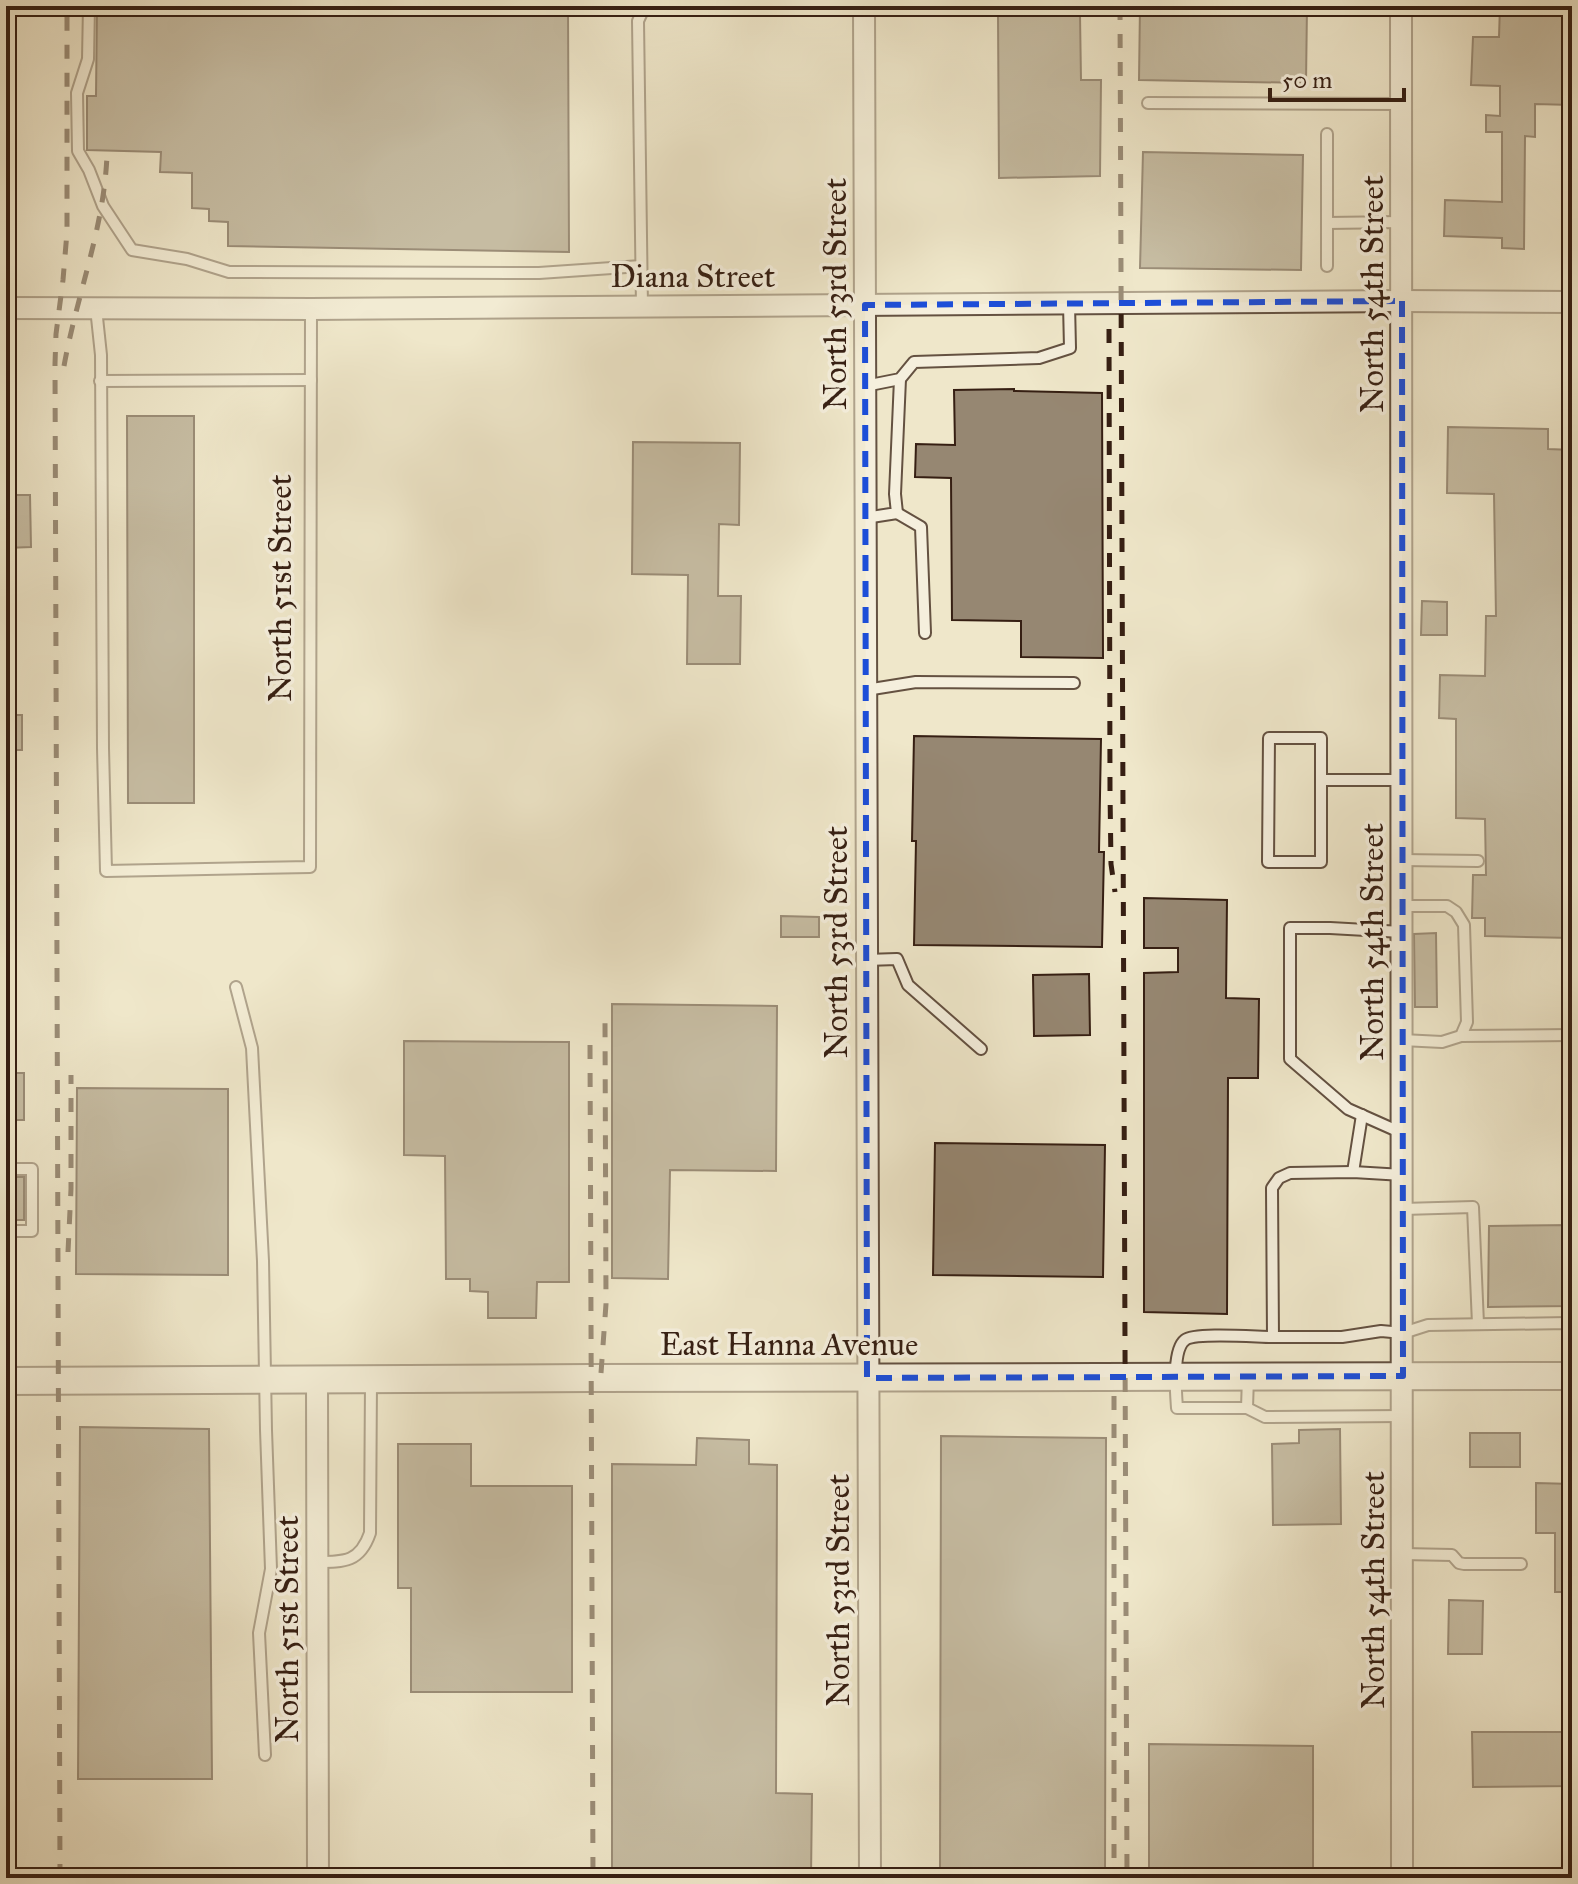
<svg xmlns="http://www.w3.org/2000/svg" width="1578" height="1884" font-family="'IM FELL Great Primer',serif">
  <rect width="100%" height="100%" fill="#efe7ca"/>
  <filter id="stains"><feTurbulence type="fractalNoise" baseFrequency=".0025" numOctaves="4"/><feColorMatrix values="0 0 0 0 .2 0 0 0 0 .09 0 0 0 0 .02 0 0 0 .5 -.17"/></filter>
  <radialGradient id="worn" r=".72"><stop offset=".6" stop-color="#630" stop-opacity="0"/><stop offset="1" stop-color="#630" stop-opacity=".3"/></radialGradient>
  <!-- building -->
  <g fill="#968772" stroke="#361f13" stroke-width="2">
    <polygon points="97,6 568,6 569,252 228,246 228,222 209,221 209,209 192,208 192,173 160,172 161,152 87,150 87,96 96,96"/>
    <polygon points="1140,6 1307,6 1306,83 1139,80"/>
    <polygon points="1500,6 1572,6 1572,105 1535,104 1535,137 1525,136 1524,249 1502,248 1502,238 1444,236 1445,200 1502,202 1502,132 1486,132 1486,115 1500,116 1500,86 1471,85 1473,37 1499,37"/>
    <polygon points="998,15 1080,15 1081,80 1101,80 1100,176 999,178"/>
    <polygon points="1143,152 1303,155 1301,270 1140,268"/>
    <polygon points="1014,389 1014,391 1102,393 1103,658 1021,657 1021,621 952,620 951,478 915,477 916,444 955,445 954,390"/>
    <polygon points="127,416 194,416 194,803 128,803"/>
    <polygon points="1448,427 1548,429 1548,449 1572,450 1572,938 1485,936 1485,918 1472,918 1473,875 1486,875 1485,819 1456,818 1456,719 1439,718 1440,675 1485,676 1486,616 1496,616 1494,494 1447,493"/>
    <polygon points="633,442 740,443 739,525 719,524 718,596 741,596 740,664 687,664 688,575 632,574"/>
    <polygon points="6,495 30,495 31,547 6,548"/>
    <polygon points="1422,601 1447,602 1447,635 1421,635"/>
    <rect x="6" y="715" width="16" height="35"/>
    <polygon points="914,736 1101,739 1099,852 1104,852 1102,947 914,945 916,841 912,841"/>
    <polygon points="1144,898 1227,900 1226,998 1259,999 1258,1078 1228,1078 1227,1314 1144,1312 1144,973 1178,972 1178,948 1144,948"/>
    <polygon points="781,916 819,917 819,937 781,937"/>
    <polygon points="1436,933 1437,1007 1415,1007 1414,934"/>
    <polygon points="1089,974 1090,1035 1034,1036 1033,975"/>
    <polygon points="612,1004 777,1006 776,1171 670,1170 668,1279 612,1278"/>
    <polygon points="404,1041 569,1042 569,1282 537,1282 536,1318 488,1318 488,1292 470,1291 470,1279 446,1279 445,1156 404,1155"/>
    <rect x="6" y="1073" width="18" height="47"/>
    <polygon points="77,1088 228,1089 228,1275 76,1274"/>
    <polygon points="935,1143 1105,1145 1103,1277 933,1275"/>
    <rect x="6" y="1177" width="18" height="43"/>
    <polygon points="1572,1225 1572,1306 1488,1307 1489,1226"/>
    <polygon points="80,1427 209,1429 212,1779 78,1779"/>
    <polygon points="1340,1429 1341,1524 1273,1525 1272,1444 1299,1443 1299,1430"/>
    <rect x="1470" y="1433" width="50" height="34"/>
    <polygon points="941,1436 1106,1438 1105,1878 940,1878"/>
    <polygon points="697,1438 749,1440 749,1464 777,1465 776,1793 812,1794 811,1878 612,1878 612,1464 696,1465"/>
    <polygon points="398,1444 471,1444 471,1486 572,1486 572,1692 411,1692 411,1588 398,1588"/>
    <polygon points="1536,1483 1572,1484 1572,1592 1555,1592 1555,1533 1536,1533"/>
    <polygon points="1449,1600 1483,1601 1482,1654 1448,1654"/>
    <polygon points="1472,1732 1572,1732 1572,1786 1473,1787"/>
    <polygon points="1149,1744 1313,1746 1313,1878 1149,1878"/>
  </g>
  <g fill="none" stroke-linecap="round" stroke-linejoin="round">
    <defs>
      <g id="service">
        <polyline points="89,6 88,59 77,93 78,151 89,170 103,206 132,250 187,259 229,272 539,273 641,266"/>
        <polyline points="1148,103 1401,104"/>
        <polyline points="1327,134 1327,266"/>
        <polyline points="1327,223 1402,222"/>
        <polyline points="642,307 638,21 645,6"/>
        <polyline points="96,308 101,355 103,748 106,871 310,867 311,309"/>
        <polyline points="100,381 311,380"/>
        <polyline points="865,386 900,379 914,362 1039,358 1070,348 1069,304"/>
        <polyline points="897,513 921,527 925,633"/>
        <polyline points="865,518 897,513 895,494 900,379"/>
        <polyline points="6,576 8,576"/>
        <polyline points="866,690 916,682 1074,683"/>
        <polygon points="1269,738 1321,738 1321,862 1268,862"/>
        <polyline points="1321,780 1402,780"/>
        <polyline points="1402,860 1478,861"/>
        <polyline points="1402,906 1447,906 1456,912 1464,925 1467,1022 1461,1036 1442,1042 1402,1040"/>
        <polyline points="1402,932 1330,928 1290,928 1290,1059 1348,1109 1402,1133"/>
        <polyline points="866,960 897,959 908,985 981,1049"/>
        <polyline points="236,987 252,1048 263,1261 266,1430 271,1569 259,1633 265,1755"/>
        <polyline points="1461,1036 1572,1035"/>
        <polyline points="6,1169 32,1169 32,1231 6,1231"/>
        <polyline points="1353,1172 1362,1115"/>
        <polyline points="1403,1175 1353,1172 1290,1173 1279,1178 1272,1188 1273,1337 1342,1337 1381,1331 1403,1333 1428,1325 1569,1323 1571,1374"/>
        <polyline points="1403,1209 1473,1207 1478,1324"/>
        <polyline points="1248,1377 1247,1408 1265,1417 1403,1416"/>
        <path d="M1247,1408H1177C1176,1393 1172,1350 1185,1340C1195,1332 1257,1337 1273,1337"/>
        <polyline points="1403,1554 1452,1555 1459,1563 1464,1564 1521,1564"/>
        <path d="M317,1562C345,1562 360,1562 370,1533L371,1382"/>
      </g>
      <g id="minor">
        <polyline points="864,6 870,1878"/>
        <polyline points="1401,6 1402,1878"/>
        <polyline points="6,308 311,309 1402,301 1572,302"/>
        <polyline points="317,1381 318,1878"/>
      </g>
      <polyline id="tertiary" points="6,1381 591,1378 1572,1376"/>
    </defs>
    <!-- service casing -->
    <use href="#service" stroke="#645141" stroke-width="14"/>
    <!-- minor casing -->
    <use href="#minor" stroke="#645141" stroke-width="24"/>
    <!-- tertiary casing -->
    <use href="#tertiary" stroke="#645141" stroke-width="30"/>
    <!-- service -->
    <use href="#service" stroke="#f5efdd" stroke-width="10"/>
    <!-- minor -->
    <use href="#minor" stroke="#f5efdd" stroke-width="20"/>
    <!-- tertiary -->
    <use href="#tertiary" stroke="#f5efdd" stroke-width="26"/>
    <!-- rail -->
    <g stroke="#361f13" stroke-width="5" stroke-dasharray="14 14" stroke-linecap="butt">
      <polyline points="1120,6 1127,1878"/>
      <polyline points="1109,329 1110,791 1111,864 1115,892"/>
      <path d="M64,366C77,294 104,229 107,155"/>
      <polyline points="590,1045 593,1878"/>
      <polyline points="68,1252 71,1189 71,1075"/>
      <polyline points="601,1373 606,1304 605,1021"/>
      <polyline points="1114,1396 1114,1878"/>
      <polyline points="60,1878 55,364 56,334 63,280 67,232 67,6"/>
    </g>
  </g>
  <!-- marked area -->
  <path d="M0 0H1578V1884H0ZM1402,301L1403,1376L867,1378L865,305Z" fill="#efe7ca" fill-opacity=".55" fill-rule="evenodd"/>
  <path fill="none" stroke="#1d4ed8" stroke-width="6" stroke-dasharray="16 10" stroke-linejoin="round" d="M1402,301L1403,1376L867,1378L865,305Z"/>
  <g text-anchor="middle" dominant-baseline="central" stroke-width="7" stroke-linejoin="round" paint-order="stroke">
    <!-- street labels -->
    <g font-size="32" fill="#361f13" stroke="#f5efdd">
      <text x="693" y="276">Diana Street</text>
      <text transform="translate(835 294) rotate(-90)">North 53rd Street</text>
      <text transform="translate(1372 294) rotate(-90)">North 54th Street</text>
      <text transform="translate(280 588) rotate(-90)">North 51st Street</text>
      <text transform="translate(836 942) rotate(-90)">North 53rd Street</text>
      <text transform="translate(1372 942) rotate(-90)">North 54th Street</text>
      <text x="789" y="1344">East Hanna Avenue</text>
      <text transform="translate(838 1590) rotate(-90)">North 53rd Street</text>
      <text transform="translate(1373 1590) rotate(-90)">North 54th Street</text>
      <text transform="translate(287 1629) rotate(-90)">North 51st Street</text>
    </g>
  </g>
  <!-- margin -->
  <rect width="1578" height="1884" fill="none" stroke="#efe7ca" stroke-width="32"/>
  <rect x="8" y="8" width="1562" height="1868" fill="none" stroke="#361f13" stroke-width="4"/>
  <rect x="16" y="16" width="1546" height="1852" fill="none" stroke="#361f13" stroke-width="2"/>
  <!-- scale -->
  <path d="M1270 88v12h134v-12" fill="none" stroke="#361f13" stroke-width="4"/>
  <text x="1282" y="88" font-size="24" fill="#361f13" stroke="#f5efdd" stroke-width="6" paint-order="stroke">50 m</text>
  <rect width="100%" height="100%" filter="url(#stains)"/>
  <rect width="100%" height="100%" fill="url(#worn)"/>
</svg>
